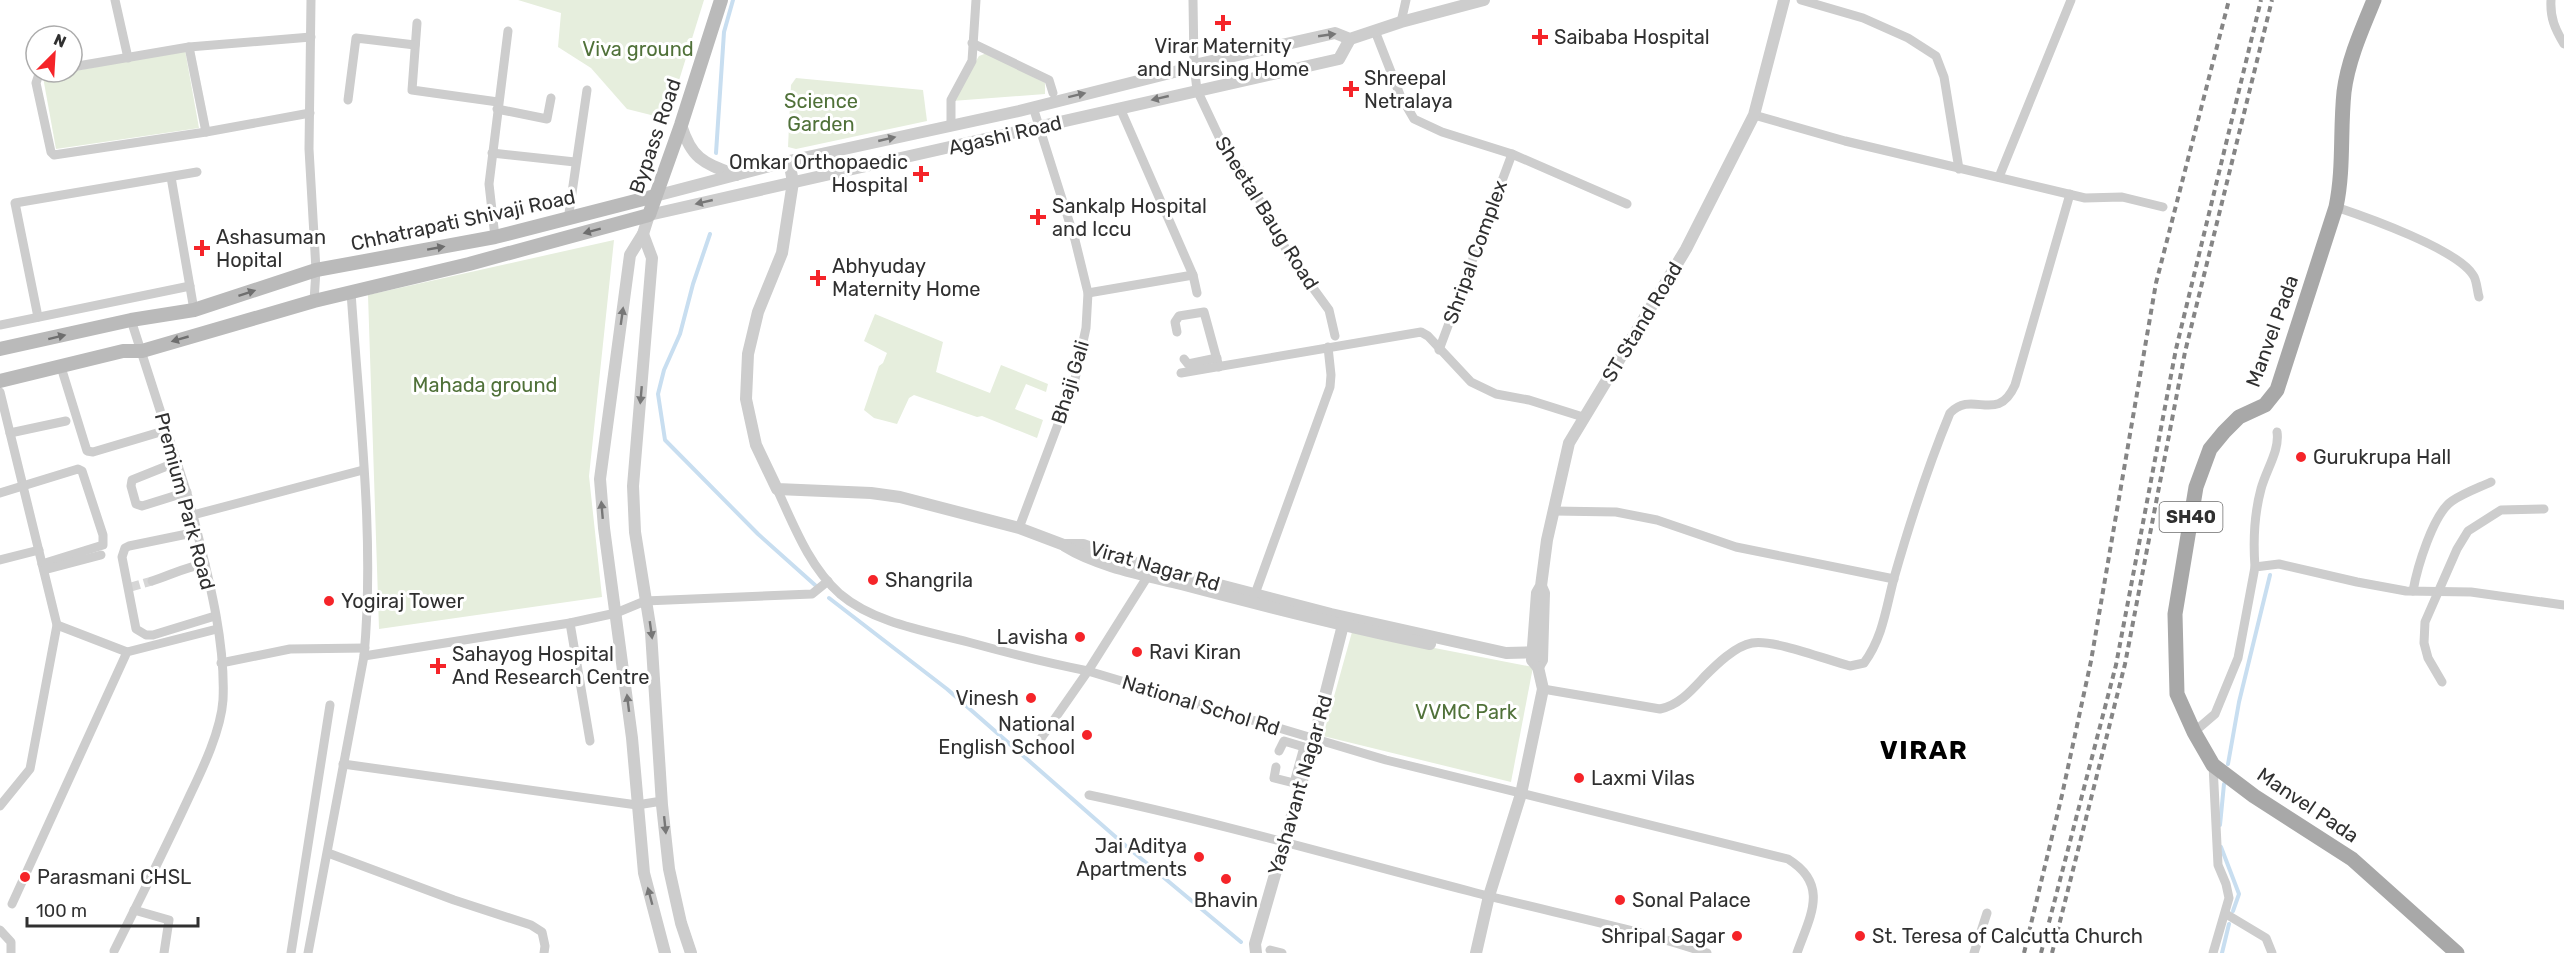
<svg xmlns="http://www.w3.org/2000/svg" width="2564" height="953" font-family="Rubik,sans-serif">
  <rect width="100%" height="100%" fill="#fff"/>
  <!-- green -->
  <g fill="#e6eedd">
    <polygon points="518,0 704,0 667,119 627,109 591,68 558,47 561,13"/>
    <polygon points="185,50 199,128 56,149 43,77"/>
    <polygon points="987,53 1045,83 1045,94 952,101 979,56"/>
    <polygon points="796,78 923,90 927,121 796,149 788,147 791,85"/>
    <polygon points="614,240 589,476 602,597 379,629 368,295"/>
    <polygon points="875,314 943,342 936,372 990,393 1001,365 1048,384 1046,392 1026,384 1015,409 1043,420 1037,438 982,416 977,417 914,395 909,398 897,424 874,418 864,410 879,366 883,363 887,353 864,341"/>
    <polygon points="1352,632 1533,667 1511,782 1323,736"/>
  </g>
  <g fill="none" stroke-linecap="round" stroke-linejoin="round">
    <!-- stream -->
    <g stroke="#c8def0" stroke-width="4">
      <polyline points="716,153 724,32 733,0"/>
      <polyline points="710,234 693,284 680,334 664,370 658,394 665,440 758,534 815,585"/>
      <polyline points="829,598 947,689 1126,846 1241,942"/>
      <polyline points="2228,764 2239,702 2270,575"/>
      <polyline points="2220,825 2224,784"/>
      <polyline points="2221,847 2239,894 2233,911"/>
      <polyline points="2222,953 2229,924"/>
    </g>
    <!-- minor-tunnel -->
    <polyline stroke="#d6d6d6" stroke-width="9" stroke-dasharray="9 4.5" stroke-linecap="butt" points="131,587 152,581"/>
    <!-- minor -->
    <g stroke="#cdcdcd" stroke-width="9">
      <polyline points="115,0 128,58"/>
      <polyline points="311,0 309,149 316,270 314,301"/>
      <polyline points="1193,0 1194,65 1197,90 1221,141 1254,190 1289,255 1329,310 1335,336"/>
      <polyline points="1801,0 1863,18 1908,38 1936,56 1944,77 1959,169"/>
      <path d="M2551,0C2550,18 2555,29 2564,44"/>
      <polyline points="1401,22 1406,0"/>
      <polyline points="417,23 412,90 498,102"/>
      <polyline points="1375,31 1400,95 1414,119 1442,132 1512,154 1627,204"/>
      <polyline points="972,43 1049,80 1053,93"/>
      <polyline points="189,47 206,132"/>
      <polyline points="72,67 189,47 311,37"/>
      <polyline points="44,72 39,74 36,83 51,152 54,155 206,132 310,113"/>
      <polyline points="348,100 356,38 415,45"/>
      <polyline points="1120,108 1193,275 1197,293"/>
      <polyline points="497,109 547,119 551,98"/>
      <polyline points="1754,115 1845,141 2085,198 2122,197 2163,207"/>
      <polyline points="951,125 951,100 972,61 976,0"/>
      <polyline points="492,153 575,162"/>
      <polyline points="171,177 194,310"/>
      <polyline points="1999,177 2071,0"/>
      <path d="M2336,207C2366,217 2457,249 2473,275C2477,280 2477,291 2479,297"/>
      <polyline points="568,220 587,90"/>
      <polyline points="495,237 489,184 508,31"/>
      <polyline points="1088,293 1193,275"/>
      <polyline points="38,317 15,203 197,172"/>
      <polyline points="0,325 190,286"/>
      <polyline points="1177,332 1175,322 1179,316 1204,312 1219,367"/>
      <polyline points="1439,350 1512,154"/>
      <polyline points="1184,359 1188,364 1217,358"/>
      <polyline points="61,367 87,451 93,452 167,430"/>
      <polyline points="1181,373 1421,332 1428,336 1471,382 1496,394 1529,400 1583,417"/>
      <polyline points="0,392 57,625 30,769 0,806"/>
      <polyline points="10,433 66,421"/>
      <polyline points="177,462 132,480 131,486 136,504 142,506 187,492"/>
      <path d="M777,489C794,526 809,566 840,594C874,623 926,631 968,642C1008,653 1047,663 1088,671L1386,760L1788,859C1830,885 1810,916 1797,953"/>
      <polyline points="0,493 78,469 82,471 103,535 103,545 42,564"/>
      <polyline points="1554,511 1616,512 1657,520 1736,547 1894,579"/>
      <polyline points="193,515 363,470"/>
      <polyline points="1019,528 1075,379 1086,328 1088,293 1075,240 1033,107"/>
      <polyline points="197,532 129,546 125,548 122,557 136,629 146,635 153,635 215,616"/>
      <polyline points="0,560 39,550"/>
      <path d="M2255,567C2253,540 2254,515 2261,489C2266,470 2280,450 2277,432"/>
      <polyline points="44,570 101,555"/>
      <path d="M152,581C171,575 185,567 205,564"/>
      <path d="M2413,591C2417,568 2433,514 2452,501C2464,493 2478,488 2491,482"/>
      <polyline points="1255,594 1330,387 1331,375 1328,347"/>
      <polyline points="570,623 590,741"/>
      <polyline points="57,625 127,652"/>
      <polyline points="364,656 570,623 616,613 645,601 812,594 828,581"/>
      <polyline points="221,663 290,649 365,648"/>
      <polyline points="2442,682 2428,658 2424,643 2425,622 2457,549 2468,531 2501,510 2544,509"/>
      <path d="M1543,689L1660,709C1679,705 1691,691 1704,677C1716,665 1735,646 1752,643C1774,639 1827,660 1850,666L1864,663C1883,637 1886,608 1894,578C1910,522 1928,466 1950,413C1973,389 1997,425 2015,385L2070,194"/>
      <polyline points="2194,732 2215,714 2238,658 2255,567 2279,564 2357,582 2406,591 2471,592 2564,605"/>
      <polyline points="1035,747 1088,671 1151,571"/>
      <polyline points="343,764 637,805 662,801"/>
      <polyline points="2213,765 2218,865 2226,884 2229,898 2213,953"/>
      <polyline points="1276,767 1274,778 1294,783 1304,747 1284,741 1279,751"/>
      <path d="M1089,795C1217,822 1342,858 1469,891C1548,912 1630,927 1707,953"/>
      <polyline points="328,853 454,900 531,925 542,932 545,946 544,953"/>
      <polyline points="12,904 127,652 217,629"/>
      <polyline points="134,910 169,920 164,953"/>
      <polyline points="2226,914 2266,938 2272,953"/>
      <polyline points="0,930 11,942 11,953"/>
      <polyline points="1270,950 1282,953"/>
      <path d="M114,951C140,899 166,847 190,795C203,768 221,730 223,700C226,636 205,565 190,503L131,320"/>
      <polyline points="291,953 330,705"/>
      <path d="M308,953L364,656C375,537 359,412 351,292"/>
      <polyline points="1974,953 1987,913"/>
    </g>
    <!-- tertiary -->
    <g stroke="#cdcdcd" stroke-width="12">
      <path d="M681,125C692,160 704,163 736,175"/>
      <polyline points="789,161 793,182 782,253 758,312 748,354 746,399 756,445 777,489 871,493 900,497 1019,528 1064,545 1083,545 1131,562 1331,614 1506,653 1542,652"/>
      <polyline points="655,196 789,161 1019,111 1178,71 1194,65 1335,33 1350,39 1401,22 1484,0"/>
      <polyline points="643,234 652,258 633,486 635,532 651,632 662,805 669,869 681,923 691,953"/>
      <path d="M1065,546C1097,566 1145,575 1181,584C1264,606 1346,627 1430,644"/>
      <polyline points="1541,586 1544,593 1542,660 1538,667 1532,660 1537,593 1541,586 1547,540 1569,443 1686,249 1754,115 1784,0"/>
      <polyline points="665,953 644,873 632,738 604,528 600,479 630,255 643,234 649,215 1339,59 1350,39"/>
      <polyline points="1256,953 1255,944 1314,739 1344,621"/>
      <polyline points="1476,953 1489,896 1521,794 1543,689 1538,667"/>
    </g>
    <!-- secondary -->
    <g stroke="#bababa" stroke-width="14">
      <polyline points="0,349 131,320 194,310 316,270 495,237 655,196"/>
      <polyline points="0,381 123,351 142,351 314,301 469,264 649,215 681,125 721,0"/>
    </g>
    <!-- primary -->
    <path stroke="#a8a8a8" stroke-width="15" d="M2374,0C2362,29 2348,60 2344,92C2340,131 2344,169 2336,207L2277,390L2265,405L2239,417L2224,432L2210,449L2196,487L2175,614L2177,694L2194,732L2213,765L2254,796L2352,859L2457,953"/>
    <!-- rail -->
    <g stroke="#858585" stroke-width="4" stroke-dasharray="6 4.5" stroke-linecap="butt">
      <polyline points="2024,953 2062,795 2091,661 2156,283 2229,0"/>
      <polyline points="2041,953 2116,665 2176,349 2261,0"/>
      <polyline points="2052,953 2125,664 2185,352 2272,0"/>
    </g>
  </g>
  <!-- one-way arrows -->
  <defs><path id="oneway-solid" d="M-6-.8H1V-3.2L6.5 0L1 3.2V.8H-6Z" transform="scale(1.5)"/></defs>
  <g fill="#777">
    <use href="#oneway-solid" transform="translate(1327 35) rotate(-8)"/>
    <use href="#oneway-solid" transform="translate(1077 95) rotate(-14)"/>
    <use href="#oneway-solid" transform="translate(1160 98) rotate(167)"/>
    <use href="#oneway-solid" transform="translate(887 139) rotate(-13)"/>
    <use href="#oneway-solid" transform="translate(704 202) rotate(167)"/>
    <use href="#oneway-solid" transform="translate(622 316) rotate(-82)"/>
    <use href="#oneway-solid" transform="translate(641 395) rotate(95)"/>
    <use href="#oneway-solid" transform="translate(602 510) rotate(-95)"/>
    <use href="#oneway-solid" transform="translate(651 630) rotate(82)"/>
    <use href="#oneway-solid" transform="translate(628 703) rotate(-97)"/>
    <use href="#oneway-solid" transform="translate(665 825) rotate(84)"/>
    <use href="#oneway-solid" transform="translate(650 896) rotate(-105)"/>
  </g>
  <g fill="#6e6e6e">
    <use href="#oneway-solid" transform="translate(592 231) rotate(165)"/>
    <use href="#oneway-solid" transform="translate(436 248) rotate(-10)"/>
    <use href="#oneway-solid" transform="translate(247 293) rotate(-18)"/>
    <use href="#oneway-solid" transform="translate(57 337) rotate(-14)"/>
    <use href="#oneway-solid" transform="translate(180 339) rotate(164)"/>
  </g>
  <!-- markers -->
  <g fill="#f52429" stroke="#fff" stroke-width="2">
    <path d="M1220 14h6v6h6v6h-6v6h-6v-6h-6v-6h6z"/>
    <path d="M1537 28h6v6h6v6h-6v6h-6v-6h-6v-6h6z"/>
    <path d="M1348 80h6v6h6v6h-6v6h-6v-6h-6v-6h6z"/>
    <path d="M918 165h6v6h6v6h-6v6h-6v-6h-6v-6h6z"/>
    <path d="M1035 208h6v6h6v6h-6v6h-6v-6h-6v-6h6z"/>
    <path d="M199 239h6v6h6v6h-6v6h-6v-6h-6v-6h6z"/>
    <path d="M815 269h6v6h6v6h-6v6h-6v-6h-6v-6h6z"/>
    <circle cx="2301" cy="457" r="6"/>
    <circle cx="873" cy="580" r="6"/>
    <circle cx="329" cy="601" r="6"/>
    <circle cx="1080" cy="637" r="6"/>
    <circle cx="1137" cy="652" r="6"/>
    <path d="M435 657h6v6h6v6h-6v6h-6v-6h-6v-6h6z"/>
    <circle cx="1031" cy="698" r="6"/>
    <circle cx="1087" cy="735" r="6"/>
    <circle cx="1579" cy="778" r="6"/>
    <circle cx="1199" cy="857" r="6"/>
    <circle cx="25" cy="877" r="6"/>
    <circle cx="1226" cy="879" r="6"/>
    <circle cx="1620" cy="900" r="6"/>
    <circle cx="1737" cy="936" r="6"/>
    <circle cx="1860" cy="936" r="6"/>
  </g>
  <g text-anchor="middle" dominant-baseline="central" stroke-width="6" stroke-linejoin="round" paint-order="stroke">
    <!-- shield labels -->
    <rect fill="#fff" stroke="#6e6e6e" stroke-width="1.5" x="2159.5" y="502" width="63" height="30" rx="4.5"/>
    <g font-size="18" font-weight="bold" fill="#303030">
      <text x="2191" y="517">SH40</text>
    </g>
    <!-- poi labels -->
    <g font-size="20" fill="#303030" stroke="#fff" text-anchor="start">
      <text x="1554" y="37">Saibaba Hospital</text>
      <text x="1223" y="46" text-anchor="middle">Virar Maternity<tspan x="1223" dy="23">and Nursing Home</tspan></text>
      <text x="1364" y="78">Shreepal<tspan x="1364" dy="23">Netralaya</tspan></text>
      <text x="908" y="162" text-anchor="end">Omkar Orthopaedic<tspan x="908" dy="23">Hospital</tspan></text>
      <text x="1052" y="206">Sankalp Hospital<tspan x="1052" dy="23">and Iccu</tspan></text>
      <text x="216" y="237">Ashasuman<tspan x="216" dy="23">Hopital</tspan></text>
      <text x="832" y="266">Abhyuday<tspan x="832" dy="23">Maternity Home</tspan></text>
      <text x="2313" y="457">Gurukrupa Hall</text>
      <text x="885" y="580">Shangrila</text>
      <text x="341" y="601">Yogiraj Tower</text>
      <text x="1068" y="637" text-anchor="end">Lavisha</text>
      <text x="1149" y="652">Ravi Kiran</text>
      <text x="452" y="654">Sahayog Hospital<tspan x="452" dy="23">And Research Centre</tspan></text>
      <text x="1019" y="698" text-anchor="end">Vinesh</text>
      <text x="1075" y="724" text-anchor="end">National<tspan x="1075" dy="23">English School</tspan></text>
      <text x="1591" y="778">Laxmi Vilas</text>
      <text x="1187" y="846" text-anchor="end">Jai Aditya<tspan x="1187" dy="23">Apartments</tspan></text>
      <text x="37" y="877">Parasmani CHSL</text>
      <text x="1226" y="900" text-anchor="middle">Bhavin</text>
      <text x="1632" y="900">Sonal Palace</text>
      <text x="1725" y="936" text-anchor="end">Shripal Sagar</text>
      <text x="1872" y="936">St. Teresa of Calcutta Church</text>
    </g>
    <!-- park labels -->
    <g font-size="20" fill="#507139" stroke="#fff">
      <text x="638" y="49">Viva ground</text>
      <text x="821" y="101">Science<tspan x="821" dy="23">Garden</tspan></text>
      <text x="485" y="385">Mahada ground</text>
      <text x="1466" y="712">VVMC Park</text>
    </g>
    <!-- street labels -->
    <g font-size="20" fill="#303030" stroke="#fff">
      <text transform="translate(1005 135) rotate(-13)">Agashi Road</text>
      <text transform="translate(655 136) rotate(-71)">Bypass Road</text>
      <text transform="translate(1267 213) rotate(58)">Sheetal Baug Road</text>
      <text transform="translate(463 220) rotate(-12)">Chhatrapati Shivaji Road</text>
      <text transform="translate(1475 252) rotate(-70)">Shripal Complex</text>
      <text transform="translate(1642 322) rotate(-59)">ST Stand Road</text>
      <text transform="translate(2272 331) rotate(-70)">Manvel Pada</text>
      <text transform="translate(1070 382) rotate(-73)">Bhaji Gali</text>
      <text transform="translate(185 501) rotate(75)">Premium Park Road</text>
      <text transform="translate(1155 566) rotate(16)">Virat Nagar Rd</text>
      <text transform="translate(1201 705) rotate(17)">National Schol Rd</text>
      <text transform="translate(1300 785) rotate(-74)">Yashavant Nagar Rd</text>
      <text transform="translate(2308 805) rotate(34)">Manvel Pada</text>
    </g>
    <!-- district labels -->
    <g font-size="26" font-weight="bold" letter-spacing="1.5" fill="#000" stroke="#fff">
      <text x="1924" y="750">VIRAR</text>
    </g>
  </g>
  <!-- north arrow -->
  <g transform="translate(54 54) rotate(24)"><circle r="28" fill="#ffffff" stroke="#acacac" stroke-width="1.5"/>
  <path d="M0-4.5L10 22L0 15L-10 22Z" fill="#f52429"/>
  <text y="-9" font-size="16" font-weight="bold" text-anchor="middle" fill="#303030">N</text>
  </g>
  <!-- scale -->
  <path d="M27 917v9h171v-9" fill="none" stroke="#303030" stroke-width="3"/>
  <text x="36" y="917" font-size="18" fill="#303030" stroke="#ffffff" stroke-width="4.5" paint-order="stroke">100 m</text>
</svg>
